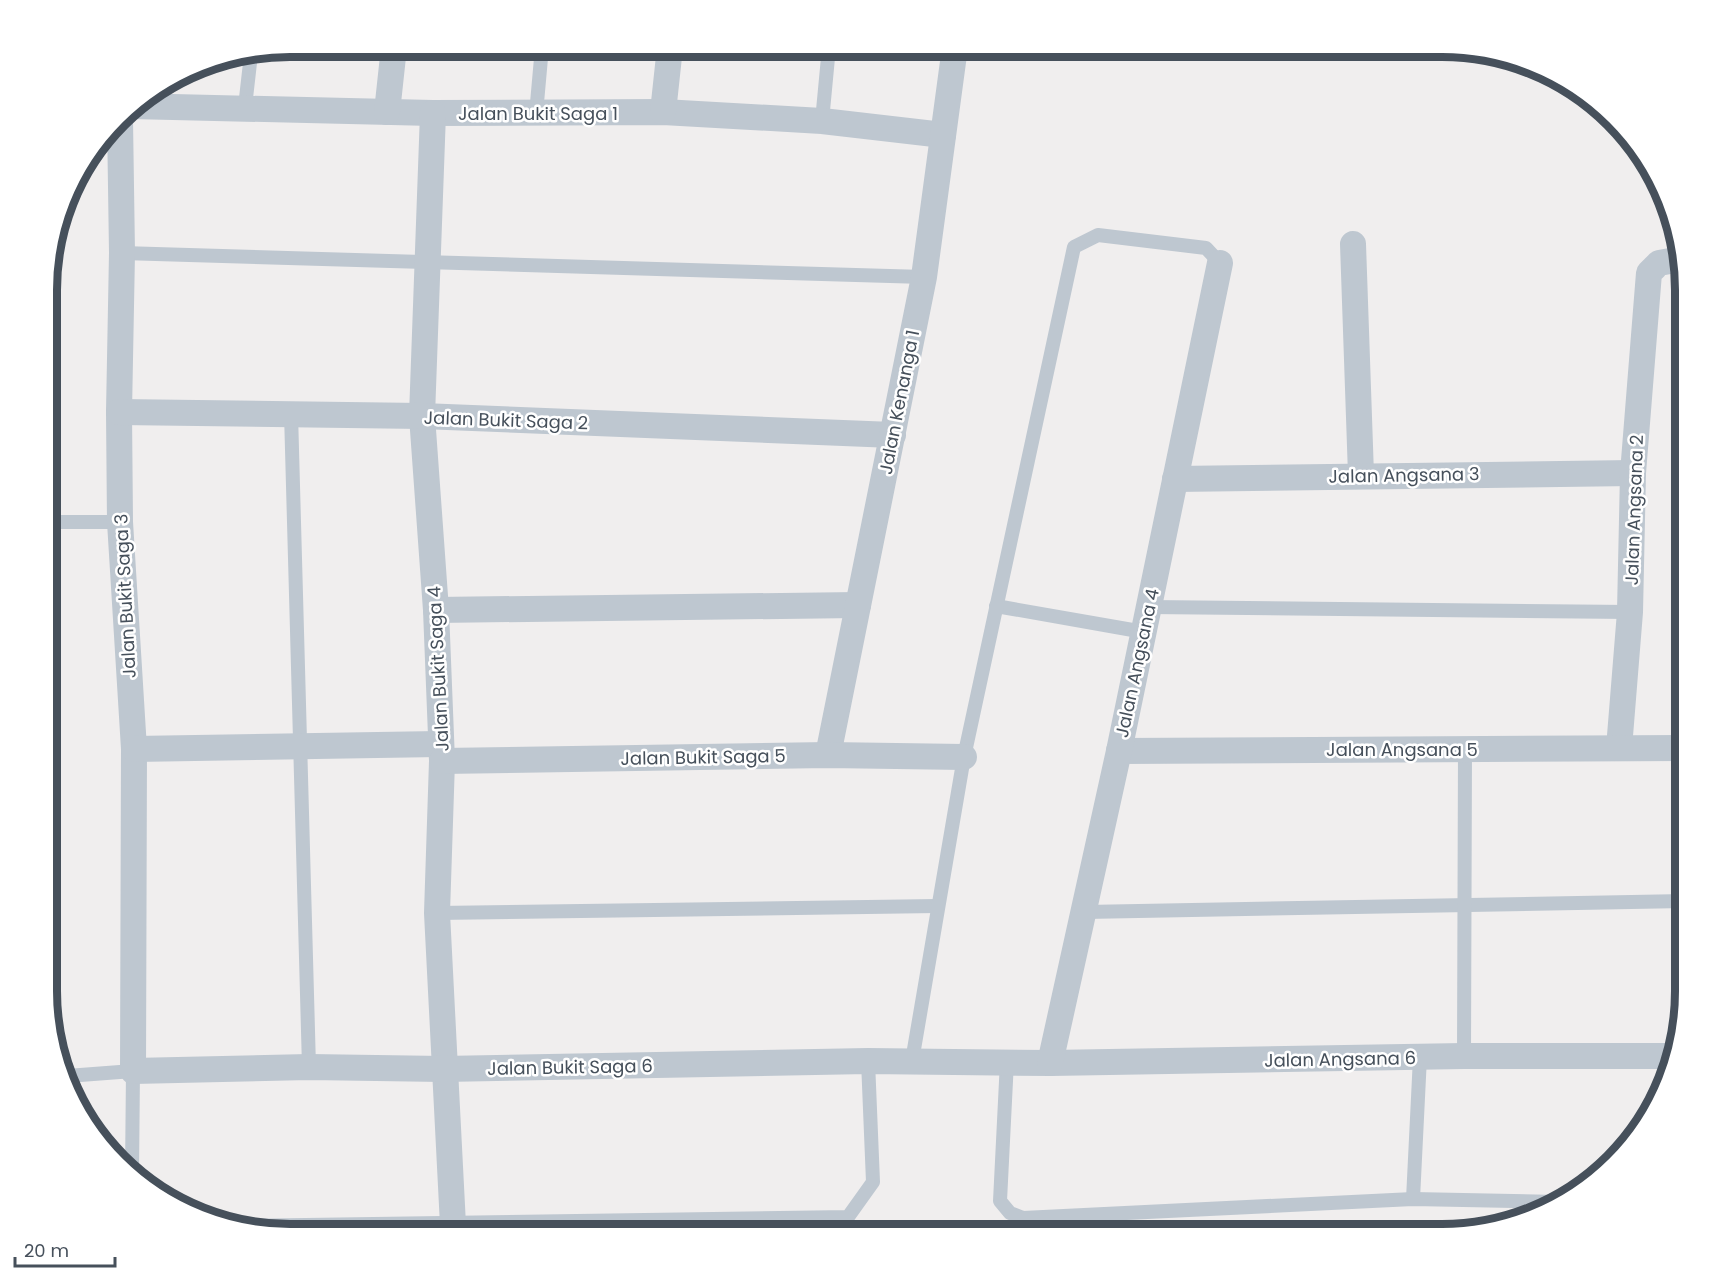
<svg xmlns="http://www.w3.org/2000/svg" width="1732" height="1281" font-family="Poppins,sans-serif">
  <rect width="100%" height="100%" fill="#f0eeee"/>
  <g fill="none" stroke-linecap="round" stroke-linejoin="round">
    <!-- lane -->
    <g stroke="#bec7d0" stroke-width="14">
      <polyline points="245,107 251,54"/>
      <polyline points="536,114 542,47"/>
      <polyline points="822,121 829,47"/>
      <polyline points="122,253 924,277"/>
      <polyline points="291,413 309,1067"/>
      <polyline points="49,522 120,522"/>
      <polyline points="996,606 1144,632"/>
      <polyline points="1149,607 1630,612"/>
      <polyline points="1085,912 1685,901"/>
      <polyline points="437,913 937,906"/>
      <polyline points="1464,1056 1465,749"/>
      <polyline points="912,1061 964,757 1074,247 1098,235 1206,248 1220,263"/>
      <polyline points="1007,1061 1000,1201 1010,1213 1023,1218 1413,1199 1559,1202"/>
      <polyline points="67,1076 133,1071 132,1172"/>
      <polyline points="1413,1199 1420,1057"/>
      <polyline points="242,1226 848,1217 873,1182 868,1061"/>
    </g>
    <!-- street -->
    <g stroke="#bec7d0" stroke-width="26">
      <polyline points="131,106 433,113 663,112 822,121 943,135"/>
      <polyline points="387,112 394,47"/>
      <polyline points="663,112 670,47"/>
      <polyline points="433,113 422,416 436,610 442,761 437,913 453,1225"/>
      <polyline points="120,120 122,253 119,412 120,522 134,749 133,1071 309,1067 443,1069 868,1061 1050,1063 1464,1056 1673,1056"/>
      <polyline points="1353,244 1361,475"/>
      <polyline points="119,412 422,416 893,435"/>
      <polyline points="1175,479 1633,473"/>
      <polyline points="436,610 858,605"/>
      <polyline points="1619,748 1630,612 1633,473 1649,273 1659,263 1681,259"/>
      <polyline points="134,749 439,744"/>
      <polyline points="1119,751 1685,748"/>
      <polyline points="828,755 924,277 955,47"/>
      <polyline points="442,761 828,755 964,757"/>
      <polyline points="1050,1063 1119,751 1220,263"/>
    </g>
  </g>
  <g text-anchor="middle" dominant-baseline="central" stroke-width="5" stroke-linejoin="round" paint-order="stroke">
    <!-- street labels -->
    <g font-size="18" fill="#46505b" stroke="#fff">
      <text x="538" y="113">Jalan Bukit Saga 1</text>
      <text transform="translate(899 402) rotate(-79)">Jalan Kenanga 1</text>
      <text transform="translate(506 420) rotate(2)">Jalan Bukit Saga 2</text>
      <text transform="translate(1404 475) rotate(-1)">Jalan Angsana 3</text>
      <text transform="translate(1634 510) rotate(-88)">Jalan Angsana 2</text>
      <text transform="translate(125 596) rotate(-93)">Jalan Bukit Saga 3</text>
      <text transform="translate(1137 663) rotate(-78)">Jalan Angsana 4</text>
      <text transform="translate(438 669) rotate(-93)">Jalan Bukit Saga 4</text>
      <text x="1402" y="749">Jalan Angsana 5</text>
      <text transform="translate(703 757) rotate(-1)">Jalan Bukit Saga 5</text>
      <text transform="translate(1340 1059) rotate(-1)">Jalan Angsana 6</text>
      <text transform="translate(570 1067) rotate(-1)">Jalan Bukit Saga 6</text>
    </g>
  </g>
  <!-- crop -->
  <path d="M0 0H1732V1281H0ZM290 57H1442A233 233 0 0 1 1675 290V991A233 233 0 0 1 1442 1224H290A233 233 0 0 1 57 991V290A233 233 0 0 1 290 57Z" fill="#fff" fill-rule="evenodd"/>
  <path fill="none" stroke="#46505b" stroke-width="8" d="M290 57H1442A233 233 0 0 1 1675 290V991A233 233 0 0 1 1442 1224H290A233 233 0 0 1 57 991V290A233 233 0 0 1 290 57Z"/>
  <!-- scale -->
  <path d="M15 1257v9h100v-9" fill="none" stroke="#46505b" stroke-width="3"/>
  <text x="24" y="1257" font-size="18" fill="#46505b" stroke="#ffffff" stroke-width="4.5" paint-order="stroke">20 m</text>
</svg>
